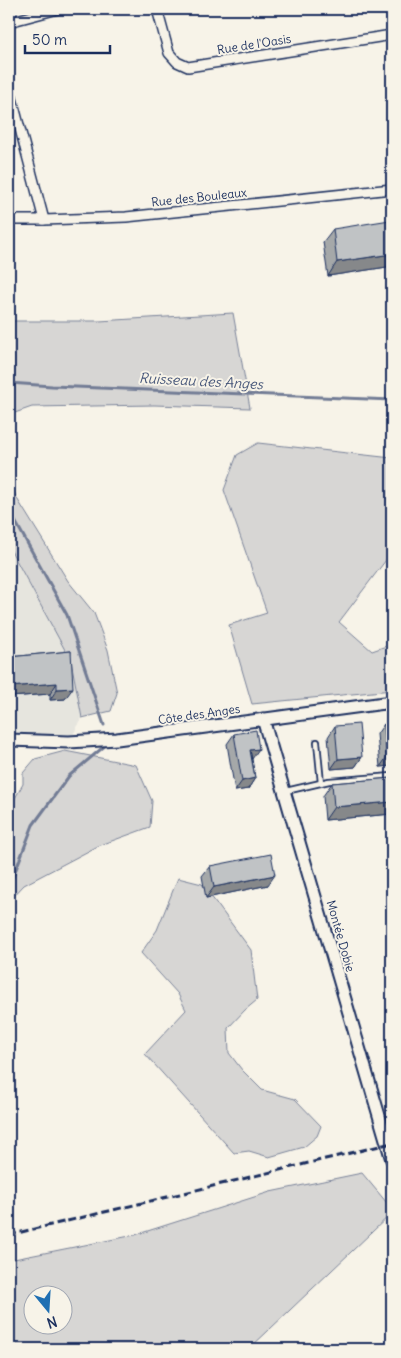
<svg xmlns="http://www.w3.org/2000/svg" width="401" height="1358" font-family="Delius,sans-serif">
  <rect width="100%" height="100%" fill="#f7f3e8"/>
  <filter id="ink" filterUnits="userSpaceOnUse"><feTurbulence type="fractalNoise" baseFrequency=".02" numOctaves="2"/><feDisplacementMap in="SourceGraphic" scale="10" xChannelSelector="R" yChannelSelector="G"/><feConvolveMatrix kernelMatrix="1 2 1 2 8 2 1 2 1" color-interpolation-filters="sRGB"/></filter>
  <g filter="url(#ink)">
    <!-- built -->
    <polygon fill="#e6e5de" points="9,547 71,661 82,718 69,742 9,740"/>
    <!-- green -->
    <g fill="#d7d6d4" stroke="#798299" fill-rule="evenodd">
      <polygon points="233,313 250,408 154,405 32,407 9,415 9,321 99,321"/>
      <polygon points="258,443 392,458 392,552 339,622 372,651 392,644 392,690 252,704 229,625 267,613 224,490 237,455"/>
      <polygon points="9,476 16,497 68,581 94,613 108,650 117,693 111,711 82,718 71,661 9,547"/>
      <polygon points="65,751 136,765 152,801 150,827 98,846 24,885 9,901 9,806 14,800 23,784 23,773 35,759"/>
      <polygon points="178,878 202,884 251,950 257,1000 245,1010 228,1028 229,1053 242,1070 262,1090 295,1099 321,1126 317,1136 304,1147 269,1157 249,1151 234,1153 145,1054 186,1010 178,994 141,953 157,930"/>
      <path d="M362,1173L392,1209V1213L249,1349H9V1260L135,1235L270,1192ZM32,1296H62V1326H32Z"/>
    </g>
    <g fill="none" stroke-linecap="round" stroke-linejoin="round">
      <!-- stream -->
      <g stroke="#727c95" stroke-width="3">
        <polyline points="9,383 52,386 392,400"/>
        <polyline points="9,510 67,615 104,725"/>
        <polyline points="9,883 13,877 33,825 69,776 107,744"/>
      </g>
      <defs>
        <g id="service">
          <polyline points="317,742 321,783"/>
          <polyline points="286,791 329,781 392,776"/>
        </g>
        <g id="minor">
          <polyline points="157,9 169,53 177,62 188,67 392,35"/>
          <polyline points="9,22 58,9"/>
          <polyline points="9,87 44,220"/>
          <polyline points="9,220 44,220 126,217 392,189"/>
        </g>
        <g id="tertiary">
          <polyline points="263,719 392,1160"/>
          <polyline points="9,740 69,742 117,739 392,702"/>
        </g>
      </defs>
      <!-- service casing -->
      <use href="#service" stroke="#1b2f5e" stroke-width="8"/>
      <!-- minor casing -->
      <use href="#minor" stroke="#1b2f5e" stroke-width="12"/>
      <!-- tertiary casing -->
      <use href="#tertiary" stroke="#1b2f5e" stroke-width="15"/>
      <!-- service -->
      <use href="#service" stroke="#f7f3e8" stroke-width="4.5"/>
      <!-- minor -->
      <use href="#minor" stroke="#f7f3e8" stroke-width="9"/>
      <!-- tertiary -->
      <use href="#tertiary" stroke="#f7f3e8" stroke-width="11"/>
      <!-- rail -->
      <polyline stroke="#1b2f5e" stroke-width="3" stroke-dasharray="8 4" stroke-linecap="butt" points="9,1235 392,1143"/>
    </g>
    <!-- wall -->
    <g fill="#a5a8a9" stroke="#1b2f5e">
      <polygon points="333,229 387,267 328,276 323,242"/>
      <polygon points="71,651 65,699 50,700 50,694 9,697 9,657"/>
      <polygon points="384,724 392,766 380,767 377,734"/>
      <polygon points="335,726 362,757 355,767 331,769 328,737"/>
      <polygon points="234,734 252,759 255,778 248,789 235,791 227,744"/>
      <polygon points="392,778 392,814 325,820 323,796 332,783"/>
      <polygon points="210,866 268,885 206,898 202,876"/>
    </g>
    <!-- shaded-wall -->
    <g fill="#86888a" stroke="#1b2f5e">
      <polygon points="392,254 392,258 387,267 328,276 337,262"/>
      <polygon points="9,633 14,633 9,640"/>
      <polygon points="57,683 50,694 9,697 9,687"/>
      <polygon points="73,688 65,699 50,700 57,689"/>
      <polygon points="259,749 252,759 250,750"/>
      <polygon points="392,756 392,766 380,767 387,757"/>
      <polygon points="362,757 355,767 331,769 338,759"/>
      <polygon points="255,778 248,789 235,791 242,781"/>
      <polygon points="392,802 392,814 325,820 334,807"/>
      <polygon points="275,875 268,885 206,898 214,887"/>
    </g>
    <!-- building -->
    <g fill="#c0c3c5" stroke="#1b2f5e">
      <polygon points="390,220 392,234 392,254 337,262 333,229"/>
      <polygon points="9,611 12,611 14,633 9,633"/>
      <polygon points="71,651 73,688 57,689 57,683 9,687 9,657"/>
      <polygon points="392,723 392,756 387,757 384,724"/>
      <polygon points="359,724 362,757 338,759 335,726"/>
      <polygon points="256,730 259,749 250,750 255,778 242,781 234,734"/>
      <polygon points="392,778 392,802 334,807 332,783"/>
      <polygon points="271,854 275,875 214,887 210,866"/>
    </g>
  </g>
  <g text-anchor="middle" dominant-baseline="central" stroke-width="4" stroke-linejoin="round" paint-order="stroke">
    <!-- street labels -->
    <g font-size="12" fill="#1b2f5e" stroke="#f7f3e8">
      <text transform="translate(254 44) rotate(-9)">Rue de l'Oasis</text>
      <text transform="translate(199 197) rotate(-6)">Rue des Bouleaux</text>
      <text transform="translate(199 714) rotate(-8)">Côte des Anges</text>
      <text transform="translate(341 936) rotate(74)">Montée Dobie</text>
    </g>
    <!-- water labels -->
    <g font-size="14" font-style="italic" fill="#465679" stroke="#f7f3e8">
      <text transform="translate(201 381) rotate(3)">Ruisseau des Anges</text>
    </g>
  </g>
  <!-- margin -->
  <rect width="401" height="1358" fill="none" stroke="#f7f3e8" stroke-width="30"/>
  <rect x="15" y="15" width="371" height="1328" fill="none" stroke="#1b2f5e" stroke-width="2" filter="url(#ink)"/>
  <!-- north arrow -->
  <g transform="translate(48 1310) rotate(162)"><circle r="24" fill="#f7f3e8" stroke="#9fa5b1"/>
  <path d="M0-4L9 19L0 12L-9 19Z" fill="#1f6fb2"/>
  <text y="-8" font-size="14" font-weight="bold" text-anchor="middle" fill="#1b2f5e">N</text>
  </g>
  <!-- scale -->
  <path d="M25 45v8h85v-8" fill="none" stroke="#1b2f5e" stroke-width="2.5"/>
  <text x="32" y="45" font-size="15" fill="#1b2f5e" stroke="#f7f3e8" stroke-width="4" paint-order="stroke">50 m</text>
</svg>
